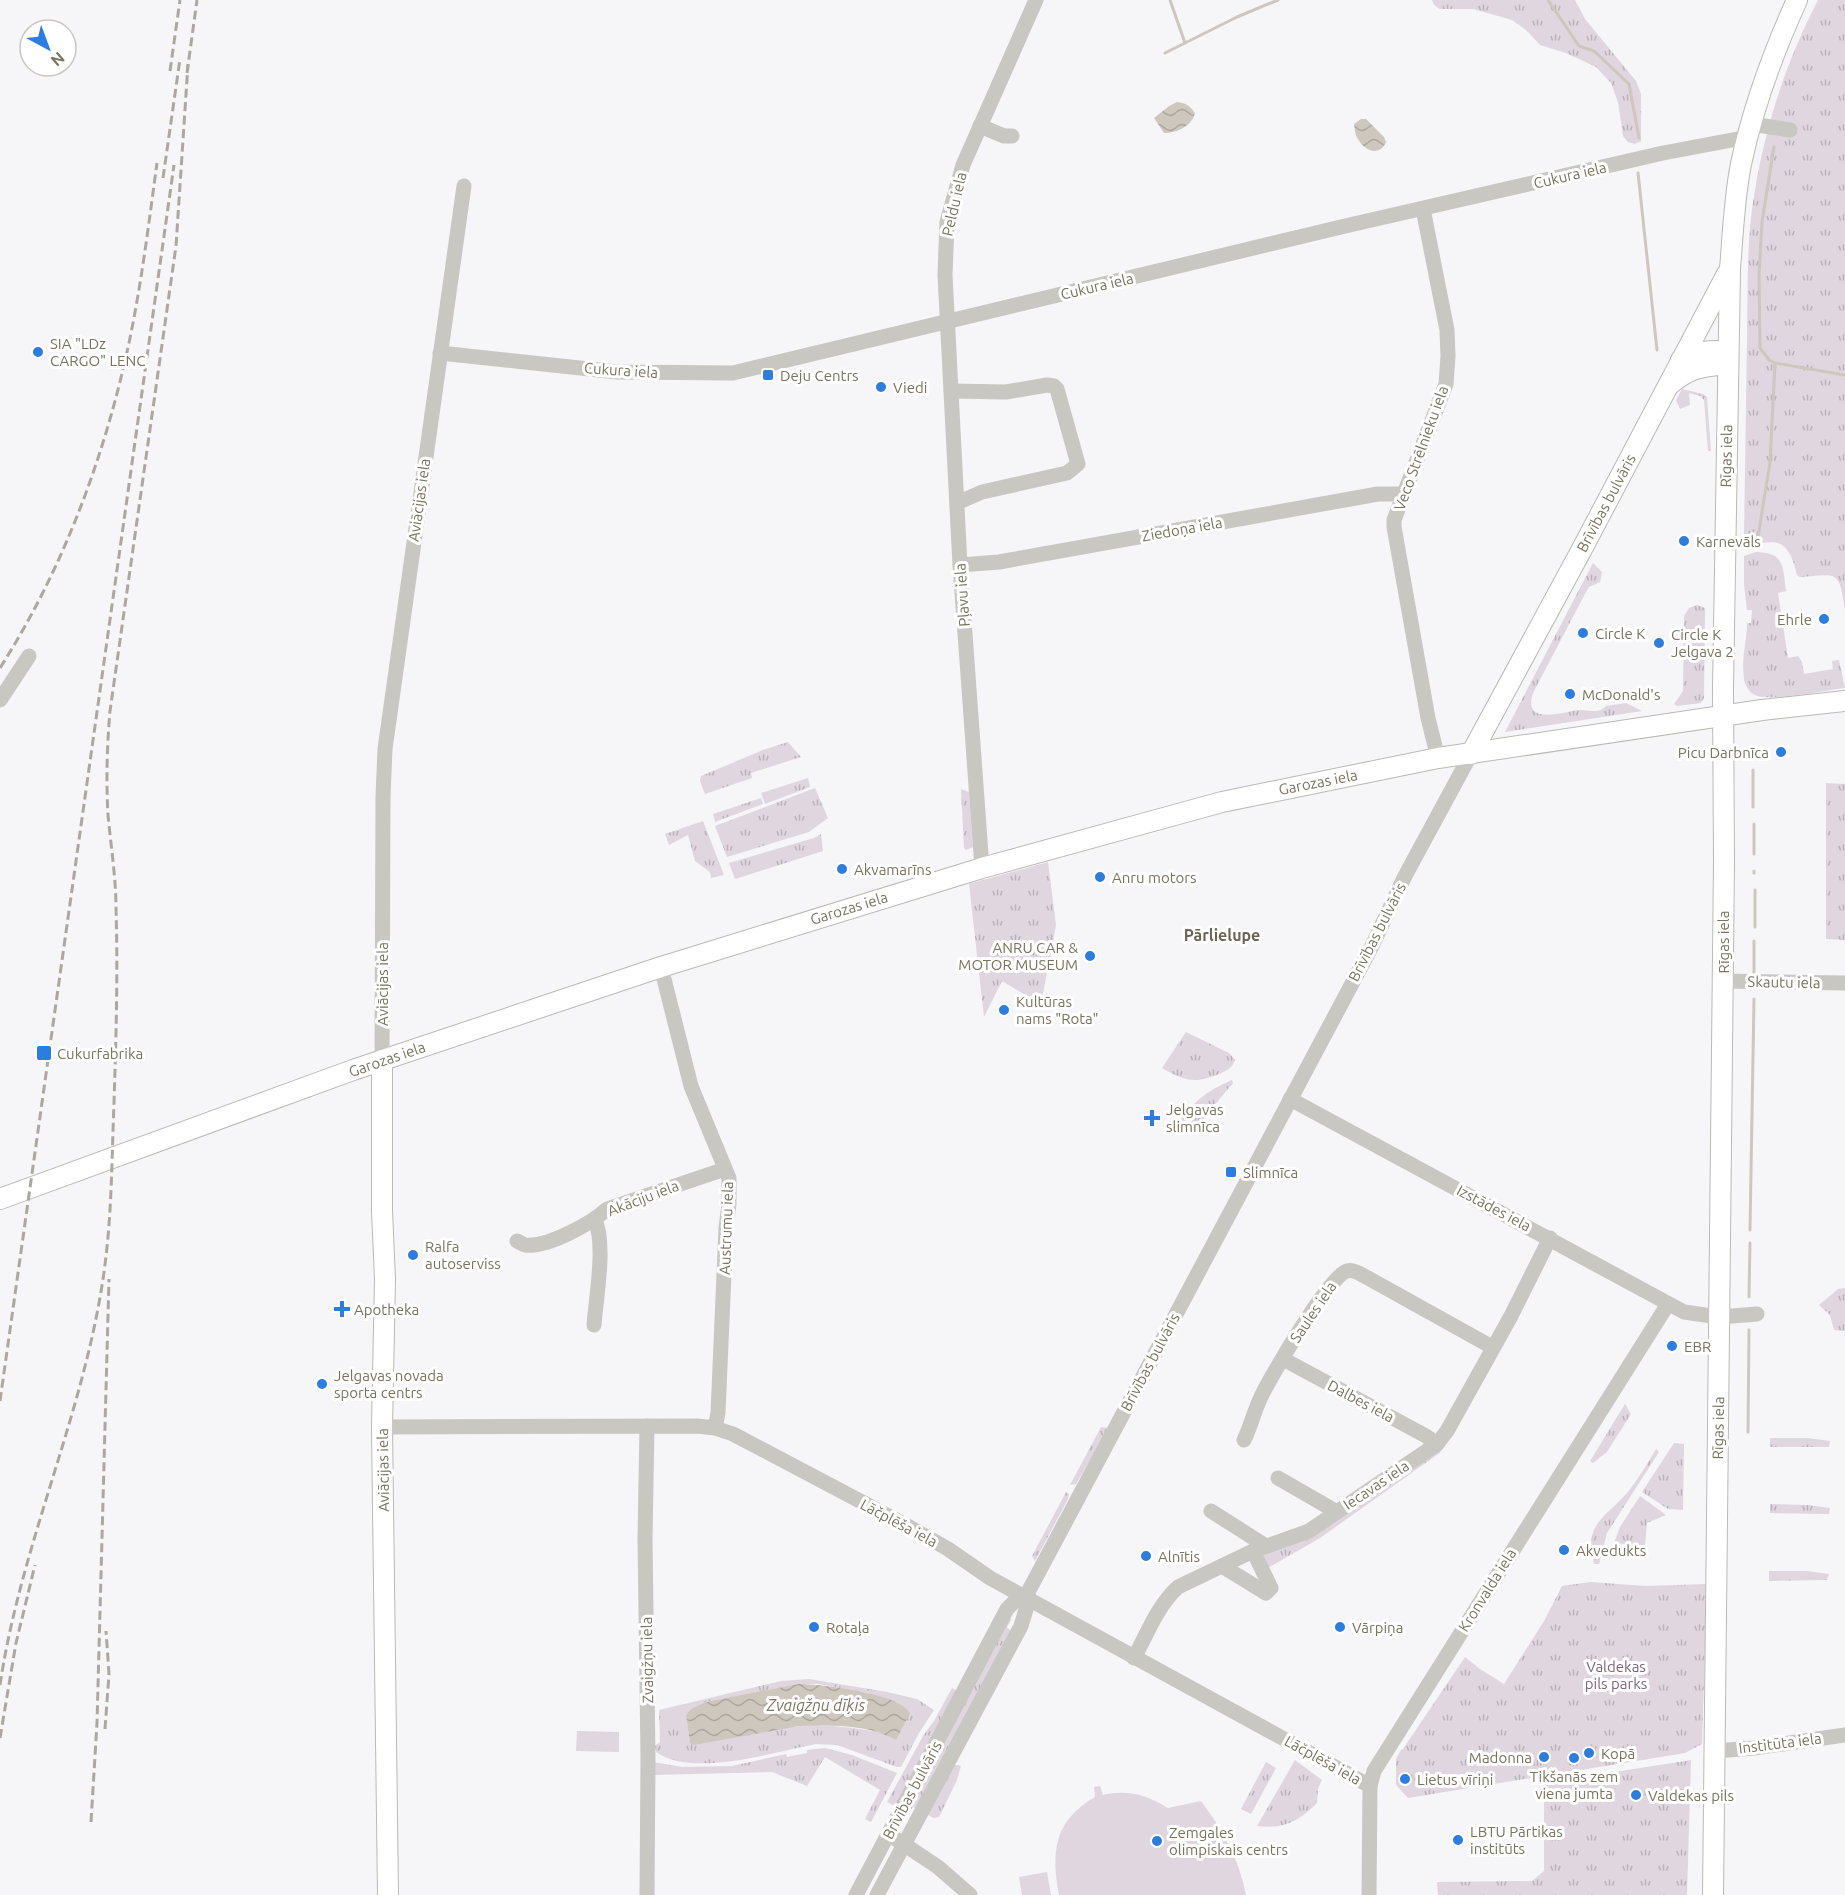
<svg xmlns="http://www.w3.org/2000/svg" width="1845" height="1895" font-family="Ubuntu,sans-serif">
  <defs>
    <pattern id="grass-tufts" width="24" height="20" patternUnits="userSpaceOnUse" patternTransform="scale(1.5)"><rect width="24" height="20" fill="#dfd6df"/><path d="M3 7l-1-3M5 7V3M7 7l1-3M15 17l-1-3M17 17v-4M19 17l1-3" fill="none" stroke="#bab2b8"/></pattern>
    <pattern id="water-waves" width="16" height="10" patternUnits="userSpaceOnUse" patternTransform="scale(1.5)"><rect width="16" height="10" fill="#cdc7be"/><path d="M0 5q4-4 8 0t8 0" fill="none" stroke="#aba69e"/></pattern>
  </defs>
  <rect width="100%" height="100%" fill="#f6f5f8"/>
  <!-- grass -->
  <g fill="url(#grass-tufts)" fill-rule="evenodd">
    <polygon points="1432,0 1575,0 1585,19 1636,81 1641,94 1641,141 1635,144 1628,142 1623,136 1618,102 1611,83 1596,67 1566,53 1540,45 1526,30 1512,20 1473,9 1440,9 1434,5"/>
    <path d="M1818,0H1845V610C1839,568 1837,575 1800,577L1797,575C1785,521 1763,555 1744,536C1745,470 1746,405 1747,340C1748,290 1746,239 1755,190C1766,123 1787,60 1818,0Z"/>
    <polygon points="1682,389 1703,394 1707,397 1711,451 1708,451 1704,400 1700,396 1689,393 1690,405 1680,409 1676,400"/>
    <path d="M1756,552C1785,552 1783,568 1786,591L1778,593L1788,658L1798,656L1802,662L1804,674L1833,669L1832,661L1839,660L1845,688C1827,690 1766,703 1753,694C1748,690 1744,684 1744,678C1741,659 1747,641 1747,623H1751L1752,610H1747L1744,584V556Z"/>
    <path d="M1593,563L1602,572L1600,582L1589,587L1586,592L1533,693C1522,726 1563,712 1578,710C1588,709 1598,715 1606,706L1626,703L1642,711L1505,732Z"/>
    <polygon points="1697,605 1705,608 1704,698 1701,703 1677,706 1674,704 1683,691 1684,616 1689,608"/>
    <polygon points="788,742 801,757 751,773 752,778 705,794 700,781 701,776 763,750"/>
    <polygon points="808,778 810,787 765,804 761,793"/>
    <polygon points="1826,783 1845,784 1845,940 1826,939"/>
    <polygon points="815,788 828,818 809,832 727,857 715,826"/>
    <polygon points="961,789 969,792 973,847 966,850 964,848"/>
    <polygon points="761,798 763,804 715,822 713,814"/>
    <polygon points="703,821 724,875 711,878 710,872 695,861 688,835 669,845 665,834"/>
    <polygon points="821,834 823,851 735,879 729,863 814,838"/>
    <polygon points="1048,862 1056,925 1043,994 1037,1002 1002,981 984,1017 969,884"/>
    <path d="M1186,1032L1229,1053L1235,1060C1232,1068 1228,1070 1221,1073C1196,1084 1186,1082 1162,1068Z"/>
    <path d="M1232,1080L1233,1083L1191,1133L1178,1124C1195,1100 1205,1092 1232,1080Z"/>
    <polygon points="1845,1288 1845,1331 1834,1330 1830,1315 1819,1305 1838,1289"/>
    <polygon points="1625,1404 1631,1414 1607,1452 1593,1463 1590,1461"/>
    <polygon points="1101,1427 1109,1428 1076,1484 1070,1485"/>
    <polygon points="1770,1438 1808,1438 1830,1441 1829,1447 1770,1447"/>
    <polygon points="1674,1443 1684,1444 1683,1510 1668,1509 1642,1492"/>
    <path d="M1656,1449L1659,1452L1607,1533L1599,1564H1594C1584,1523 1603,1520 1627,1493C1638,1480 1647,1464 1656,1449Z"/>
    <polygon points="1437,1450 1441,1452 1320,1538 1266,1569 1263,1554"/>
    <polygon points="1066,1492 1069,1494 1068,1499 1035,1561 1032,1556"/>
    <polygon points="1640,1496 1666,1515 1647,1523 1645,1546 1614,1543 1620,1527"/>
    <polygon points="1770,1504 1808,1505 1830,1508 1829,1514 1770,1513"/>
    <polygon points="1769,1571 1807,1571 1829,1574 1827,1580 1769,1581"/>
    <polygon points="1591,1582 1645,1586 1707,1584 1702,1744 1685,1753 1408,1798 1396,1785 1396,1759 1401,1750 1403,1749 1465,1657 1480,1669 1504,1684 1544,1621 1562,1586"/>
    <polygon points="1010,1617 1011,1620 1007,1627 1012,1632 918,1809 913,1807 907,1814 905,1812"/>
    <path d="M809,1679L887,1692L917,1699L934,1710L919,1733L901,1767H897L837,1745L816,1744C774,1752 692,1778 656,1752L655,1746L660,1742L659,1710L781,1681ZM799,1684H818L869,1693L880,1732C854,1728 828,1724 801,1726C764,1729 727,1740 690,1743L686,1715C691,1707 700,1704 710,1701Z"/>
    <polygon points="952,1688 957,1691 900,1809 887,1802 923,1736 934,1721"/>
    <polygon points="825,1748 852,1755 897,1773 871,1822 865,1819 880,1790 825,1757 807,1786 772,1772 653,1775 653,1762 682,1767 732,1766 786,1754 787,1757 807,1753 807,1750"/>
    <path d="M1295,1760L1322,1780L1318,1789L1317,1803C1298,1822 1284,1829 1257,1826Z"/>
    <polygon points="1691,1760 1687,1895 1438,1895 1437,1882 1532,1881 1544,1871 1544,1787 1551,1782"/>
    <polygon points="1266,1762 1276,1768 1251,1814 1241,1809"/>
    <polygon points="952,1764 961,1766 957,1780 939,1817 934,1818 924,1813"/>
  </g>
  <!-- pitch -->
  <g fill="#dfd6df">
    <polygon points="577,1731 619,1732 619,1752 576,1751"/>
    <path d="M1100,1786L1103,1795C1126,1789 1148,1795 1168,1808L1201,1801C1223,1830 1239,1859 1246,1895H1059C1051,1851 1054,1821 1095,1797L1094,1787Z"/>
    <polygon points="1047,1872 1051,1895 1022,1895 1019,1877"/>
  </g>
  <!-- water -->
  <g fill="url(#water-waves)">
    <path d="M1177,102C1186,103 1190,106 1195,113C1192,126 1177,133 1164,133L1154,118L1169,106Z"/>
    <path d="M1361,119H1366L1384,137L1386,142C1380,157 1364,151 1358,139C1355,135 1355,129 1354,124Z"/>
    <path d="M798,1684C820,1684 900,1693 910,1713L896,1740C868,1724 831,1725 799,1726L694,1745L690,1743L686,1715C691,1707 700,1704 710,1701Z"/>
  </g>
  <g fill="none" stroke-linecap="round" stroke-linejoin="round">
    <!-- stream -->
    <g stroke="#cdc7be" stroke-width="3">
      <polyline points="1170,0 1185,43"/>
      <polyline points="1548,0 1579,46 1594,51 1629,84 1639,138"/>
      <polyline points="1165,53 1237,17 1278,0"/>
      <polyline points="1638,173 1657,350"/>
      <polyline points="1775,363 1845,375"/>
      <polyline points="1758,537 1770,462 1775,363 1769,360 1760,348 1759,275 1762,222 1774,147"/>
      <polyline points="1753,770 1753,807"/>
      <polyline points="1754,824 1754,854"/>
      <polyline points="1754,871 1754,873"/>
      <polyline points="1755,927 1755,890"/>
      <polyline points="1754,941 1754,973"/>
      <polyline points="1750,1230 1754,999"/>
      <polyline points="1749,1297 1750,1243"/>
      <polyline points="1748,1432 1749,1330"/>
    </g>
    <defs>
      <g id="major">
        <path d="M1681,360C1697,350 1710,351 1727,351"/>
        <path d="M1669,385C1691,367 1700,367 1727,364"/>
        <polyline points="1471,754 1582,549 1727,274"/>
        <polyline points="382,1060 382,1211 385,1279 382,1427 388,1895"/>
        <polyline points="0,1199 353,1070 661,967 982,868 1222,802 1438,758 1762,710 1845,701"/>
        <path d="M1713,1895L1724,862L1723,689L1730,269C1733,234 1734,199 1741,164C1753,107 1773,53 1797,0"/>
      </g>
    </defs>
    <!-- major casing -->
    <use href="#major" stroke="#bbb9b2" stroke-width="22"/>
    <!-- minor -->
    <g stroke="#c9c7c1" stroke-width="15">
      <polyline points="1751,124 1790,130"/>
      <polyline points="980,126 1004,136 1012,136"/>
      <polyline points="1423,209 1447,330 1448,356 1446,384 1394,520 1394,527 1428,718 1438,758"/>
      <polyline points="440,353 617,372 733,373 1341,227 1663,153 1748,137"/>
      <polyline points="951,391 1006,392 1047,385 1054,386 1057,389 1078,464 1067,473 982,492 957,503"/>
      <polyline points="960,565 999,562 1378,494 1405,494"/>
      <polyline points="0,700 29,656"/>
      <polyline points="982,868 960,565 945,275 947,222 963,165 1036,0"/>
      <polyline points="661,967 691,1086 729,1178 729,1204 726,1228 718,1413 715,1428"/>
      <polyline points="1723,981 1845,983"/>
      <polyline points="382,1060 383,797 385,749 464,186"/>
      <polyline points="1290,1099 1684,1312 1719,1317 1757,1314"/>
      <path d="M517,1241C519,1242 522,1244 525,1245C547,1248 592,1223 607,1209L725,1169"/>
      <path d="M594,1325C596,1297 606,1245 595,1220"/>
      <polyline points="1283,1359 1426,1436 1437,1444"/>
      <polyline points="382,1427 697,1426 715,1428 733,1434 911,1528 948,1549 990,1578 1370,1786"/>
      <path d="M1244,1440C1251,1426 1254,1411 1261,1397C1269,1379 1331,1273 1347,1271C1354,1269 1362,1275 1368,1278L1492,1347"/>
      <polyline points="1278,1478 1337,1512"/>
      <polyline points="1211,1511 1266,1546"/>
      <polyline points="1222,1566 1266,1593 1271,1588 1253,1551"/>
      <path d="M1134,1658C1147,1634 1158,1605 1178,1587L1253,1551L1309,1531L1437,1444L1447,1431L1511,1316L1550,1238"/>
      <polyline points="1715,1751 1754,1748 1845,1735"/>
      <polyline points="896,1839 938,1867 970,1895"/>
      <polyline points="647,1895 648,1758 645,1539 647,1426"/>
      <polyline points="856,1895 1007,1609 1016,1600 1026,1596"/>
      <polyline points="877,1895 1021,1626 1027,1606 1026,1596 1371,948 1405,876 1471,754"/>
      <polyline points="1369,1895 1370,1786 1374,1771 1668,1304"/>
    </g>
    <!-- major -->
    <use href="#major" stroke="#fff" stroke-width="20"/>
    <!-- rail -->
    <g stroke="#aca89e" stroke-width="3" stroke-dasharray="9 4.5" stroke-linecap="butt">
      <polyline points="170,71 180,0"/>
      <polyline points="187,73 197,0"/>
      <polyline points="163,178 180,59"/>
      <path d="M0,668C60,574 100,469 125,361C140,296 148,229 157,163"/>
      <polyline points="0,1401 174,165"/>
      <path d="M0,1685C22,1536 92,1398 107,1247C112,1199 112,1151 114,1103C116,1039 118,974 116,909C116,878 111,847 108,815C106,781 107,746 110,711L176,246L188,64"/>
      <polyline points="105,1729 109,1674 106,1631"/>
      <polyline points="0,1738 16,1643 35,1565"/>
      <polyline points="91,1822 97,1723 109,1279"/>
    </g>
  </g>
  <!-- markers -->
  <g fill="#2c7de1" stroke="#fff" stroke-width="2">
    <circle cx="38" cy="352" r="6"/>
    <rect x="762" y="369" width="12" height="12" rx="3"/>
    <circle cx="881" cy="387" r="6"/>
    <circle cx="1684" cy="541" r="6"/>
    <circle cx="1824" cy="619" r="6"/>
    <circle cx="1583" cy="633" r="6"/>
    <circle cx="1659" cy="643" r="6"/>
    <circle cx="1570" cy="694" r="6"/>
    <circle cx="1781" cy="752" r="6"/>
    <circle cx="842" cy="869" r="6"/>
    <circle cx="1100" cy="877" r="6"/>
    <circle cx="1090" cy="956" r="6"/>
    <circle cx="1004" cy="1010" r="6"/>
    <rect x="36" y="1045" width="16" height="16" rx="3"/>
    <path d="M1149 1109h6v6h6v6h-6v6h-6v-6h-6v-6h6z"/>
    <rect x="1225" y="1166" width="12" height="12" rx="3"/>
    <circle cx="413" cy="1255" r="6"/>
    <path d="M339 1300h6v6h6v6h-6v6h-6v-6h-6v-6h6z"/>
    <circle cx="1672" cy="1346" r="6"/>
    <circle cx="322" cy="1384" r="6"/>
    <circle cx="1564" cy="1550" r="6"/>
    <circle cx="1146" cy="1556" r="6"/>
    <circle cx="814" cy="1627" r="6"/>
    <circle cx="1340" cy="1627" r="6"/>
    <circle cx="1589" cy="1753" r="6"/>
    <circle cx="1544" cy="1757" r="6"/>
    <circle cx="1574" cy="1758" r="6"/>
    <circle cx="1405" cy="1779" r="6"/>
    <circle cx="1636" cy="1795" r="6"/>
    <circle cx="1458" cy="1840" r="6"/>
    <circle cx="1157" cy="1841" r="6"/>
  </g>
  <g text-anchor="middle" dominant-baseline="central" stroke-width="6" stroke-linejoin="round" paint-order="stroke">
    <!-- street labels -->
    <g font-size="15" fill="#7a735e" stroke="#fff">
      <text transform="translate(1570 175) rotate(-13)">Cukura iela</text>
      <text transform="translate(954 204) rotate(-77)">Peldu iela</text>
      <text transform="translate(1097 286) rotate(-13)">Cukura iela</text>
      <text transform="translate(621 370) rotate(4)">Cukura iela</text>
      <text transform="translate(1421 448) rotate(-70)">Veco Strēlnieku iela</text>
      <text transform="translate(1726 456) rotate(-89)">Rīgas iela</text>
      <text transform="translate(419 500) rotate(-82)">Aviācijas iela</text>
      <text transform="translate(1606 503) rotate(-62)">Brīvības bulvāris</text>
      <text transform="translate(1182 529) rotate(-10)">Ziedoņa iela</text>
      <text transform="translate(962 595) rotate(-94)">Pļavu iela</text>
      <text transform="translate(1318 782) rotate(-11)">Garozas iela</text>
      <text transform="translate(849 908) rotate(-17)">Garozas iela</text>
      <text transform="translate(1377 932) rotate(-63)">Brīvības bulvāris</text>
      <text transform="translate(1723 942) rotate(-90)">Rīgas iela</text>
      <text transform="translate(1784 982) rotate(1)">Skautu iela</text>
      <text transform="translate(382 984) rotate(-90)">Aviācijas iela</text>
      <text transform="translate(387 1059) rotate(-19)">Garozas iela</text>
      <text transform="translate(643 1198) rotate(-21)">Akāciju iela</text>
      <text transform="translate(1494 1208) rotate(28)">Izstādes iela</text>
      <text transform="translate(726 1228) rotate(-88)">Austrumu iela</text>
      <text transform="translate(1313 1312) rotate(-56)">Saules iela</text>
      <text transform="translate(1150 1362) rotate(-62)">Brīvības bulvāris</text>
      <text transform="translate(1361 1401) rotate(28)">Dalbes iela</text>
      <text transform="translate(1718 1428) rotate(-89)">Rīgas iela</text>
      <text transform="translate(383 1470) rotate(-91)">Aviācijas iela</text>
      <text transform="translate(1376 1485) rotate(-34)">Iecavas iela</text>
      <text transform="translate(899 1523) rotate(28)">Lāčplēša iela</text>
      <text transform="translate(1487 1590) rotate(-58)">Kronvalda iela</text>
      <text transform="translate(647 1660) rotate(-91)">Zvaigžņu iela</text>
      <text transform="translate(1780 1743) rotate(-7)">Institūta iela</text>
      <text transform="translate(1323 1760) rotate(29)">Lāčplēša iela</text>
      <text transform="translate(912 1790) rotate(-62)">Brīvības bulvāris</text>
    </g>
    <!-- poi labels -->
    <g font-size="15" fill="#7a735e" stroke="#fff" text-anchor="start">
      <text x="50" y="343">SIA "LDz<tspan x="50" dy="17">CARGO" LENC</tspan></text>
      <text x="780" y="375">Deju Centrs</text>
      <text x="893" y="387">Viedi</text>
      <text x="1696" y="541">Karnevāls</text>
      <text x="1812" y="619" text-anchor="end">Ehrle</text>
      <text x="1595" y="633">Circle K</text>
      <text x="1671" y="634">Circle K<tspan x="1671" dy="17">Jelgava 2</tspan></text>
      <text x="1582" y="694">McDonald's</text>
      <text x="1769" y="752" text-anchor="end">Picu Darbnīca</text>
      <text x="854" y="869">Akvamarīns</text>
      <text x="1112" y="877">Anru motors</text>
      <text x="1078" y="947" text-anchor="end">ANRU CAR &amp;<tspan x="1078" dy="17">MOTOR MUSEUM</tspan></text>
      <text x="1016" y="1001">Kultūras<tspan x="1016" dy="17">nams "Rota"</tspan></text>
      <text x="57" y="1053">Cukurfabrika</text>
      <text x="1166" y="1109">Jelgavas<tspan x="1166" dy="17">slimnīca</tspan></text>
      <text x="1243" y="1172">Slimnīca</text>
      <text x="425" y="1246">Ralfa<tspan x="425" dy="17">autoserviss</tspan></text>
      <text x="354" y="1309">Apotheka</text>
      <text x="1684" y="1346">EBR</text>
      <text x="334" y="1375">Jelgavas novada<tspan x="334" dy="17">sporta centrs</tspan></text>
      <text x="1576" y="1550">Akvedukts</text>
      <text x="1158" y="1556">Alnītis</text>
      <text x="826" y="1627">Rotaļa</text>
      <text x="1352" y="1627">Vārpiņa</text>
      <text x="1601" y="1753">Kopā</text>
      <text x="1532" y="1757" text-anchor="end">Madonna</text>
      <text x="1574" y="1776" text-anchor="middle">Tikšanās zem<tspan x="1574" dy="17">viena jumta</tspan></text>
      <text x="1417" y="1779">Lietus vīriņi</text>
      <text x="1648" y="1795">Valdekas pils</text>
      <text x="1470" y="1831">LBTU Pārtikas<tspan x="1470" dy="17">institūts</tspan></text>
      <text x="1169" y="1832">Zemgales<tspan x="1169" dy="17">olimpiskais centrs</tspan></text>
    </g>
    <!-- park labels -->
    <g font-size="15" fill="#7d667a" stroke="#fff">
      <text x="1616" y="1666">Valdekas<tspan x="1616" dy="17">pils parks</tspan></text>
    </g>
    <!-- neighbourhood labels -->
    <g font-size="16" font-weight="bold" fill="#6b6555" stroke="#fff">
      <text x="1222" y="935">Pārlielupe</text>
    </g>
    <!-- water labels -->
    <g font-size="16" font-style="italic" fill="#817563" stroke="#fff">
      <text x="816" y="1705">Zvaigžņu dīķis</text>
    </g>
  </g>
  <!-- north arrow -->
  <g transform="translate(48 48) rotate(139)"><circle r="28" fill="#ffffff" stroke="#cac7bf" stroke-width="1.5"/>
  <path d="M0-4.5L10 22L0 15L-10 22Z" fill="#2c7de1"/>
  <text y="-9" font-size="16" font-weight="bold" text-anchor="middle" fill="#7a735e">N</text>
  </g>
</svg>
